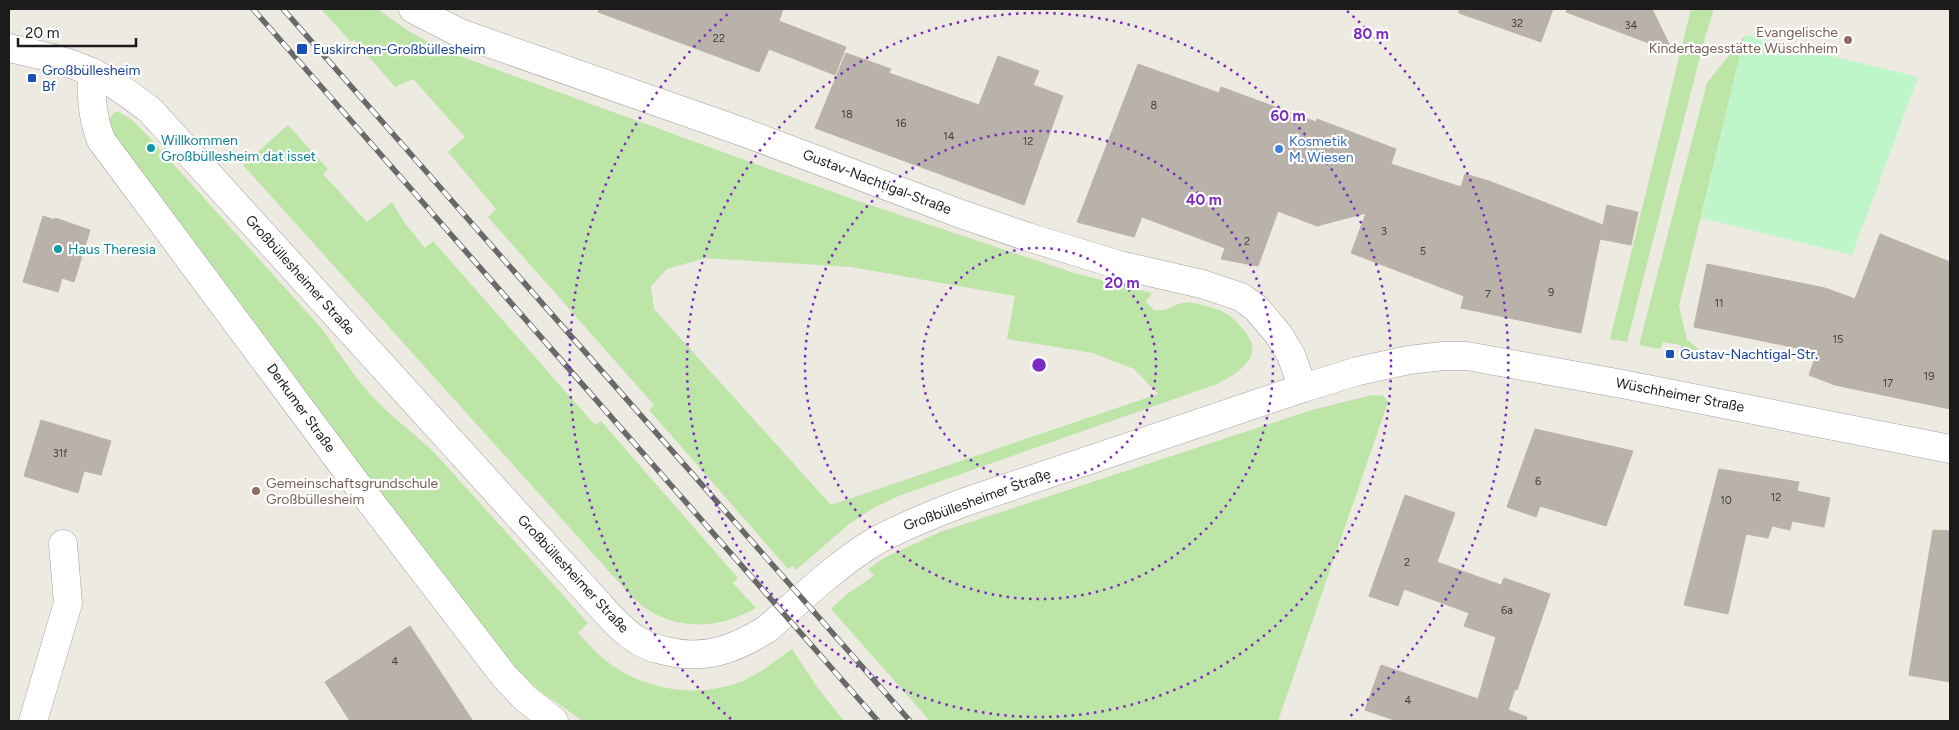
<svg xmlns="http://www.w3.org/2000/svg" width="1959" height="730" font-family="Figtree,sans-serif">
  <rect width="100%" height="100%" fill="#eceae1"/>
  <!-- grass -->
  <g fill="#bde5a8" fill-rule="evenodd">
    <path d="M321,9H377L410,32L443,50L852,199L1074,273L1152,293L1146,302L1154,310C1172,311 1169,306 1182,303C1187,302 1193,303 1198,304C1207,306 1219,309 1227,314C1236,320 1255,339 1252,351C1250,367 1230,377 1217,384L901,495L875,507L849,524L796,570L793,566L788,569L649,410L654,405L488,217L496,209L448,152L465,137L413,79L395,87L354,40L351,42ZM705,258L851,267L1015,296L1007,339L1093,353L1134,369L1158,394L831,505L654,309L651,286L667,269Z"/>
    <polygon points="1691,9 1712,9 1713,12 1704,41 1627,342 1610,339"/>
    <polygon points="1745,35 1679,306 1687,340 1713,360 1680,353 1681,345 1663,342 1660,349 1639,345 1707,83"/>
    <path d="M115,112H119L133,121L148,136L322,329L355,376L369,393L390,414L432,450L588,623L578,633C587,642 595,652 605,660C643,691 702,700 747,679C763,671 777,660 792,649L817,687L844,721H583L540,691L523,676L494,642L392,509L110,130L108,120Z"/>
    <path d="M288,125L328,169L323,174L367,222L392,202L404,222L425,248L433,241L595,425L601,421L738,578L733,583L756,608C714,632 667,631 632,597L243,165Z"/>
    <polygon points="1372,395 1384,396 1388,402 1278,721 930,721 831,609 847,594 874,576 868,569 884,558 940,532 1312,410"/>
  </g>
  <!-- park -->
  <polygon fill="#bef6ca" points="1745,35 1918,77 1852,255 1701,218"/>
  <!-- building -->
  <g fill="#b8b2aa" stroke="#bdb2a4">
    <polygon points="599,9 783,9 779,21 846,47 835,75 769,49 759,72 598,12"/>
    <polygon points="1459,9 1553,9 1541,42 1459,13"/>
    <polygon points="1567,9 1652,9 1673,52 1566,12"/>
    <polygon points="846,53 891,69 889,73 979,105 998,56 1039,71 1033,85 1063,96 1024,205 815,128"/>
    <polygon points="1138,64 1219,93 1221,87 1316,122 1317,119 1396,149 1391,164 1461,187 1465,174 1489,181 1603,225 1607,205 1638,212 1631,245 1600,239 1581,333 1461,308 1464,296 1351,253 1366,213 1317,226 1278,211 1258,266 1221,259 1225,248 1142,217 1134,237 1077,222"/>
    <polygon points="43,216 55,220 55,218 90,230 74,282 62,278 58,292 23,282"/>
    <polygon points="1880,234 1950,262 1950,409 1835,385 1809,375 1817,352 1694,327 1707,264 1825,288 1855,299"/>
    <polygon points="41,420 111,441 101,475 84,471 78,493 24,476"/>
    <polygon points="1535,429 1633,451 1606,526 1540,506 1536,517 1507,507"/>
    <polygon points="1719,469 1799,482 1797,491 1830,498 1824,527 1792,521 1790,530 1772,526 1768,538 1746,534 1728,614 1684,605"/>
    <polygon points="1405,495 1455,513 1437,562 1501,585 1504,578 1550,594 1517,690 1515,689 1508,710 1527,717 1526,721 1397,721 1365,710 1381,665 1478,699 1496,637 1464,626 1469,613 1404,589 1398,606 1369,596"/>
    <polygon points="1933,530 1950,531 1950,682 1909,675"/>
    <polygon points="410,626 473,721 350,721 325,682"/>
  </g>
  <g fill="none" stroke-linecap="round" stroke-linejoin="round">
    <defs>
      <g id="minor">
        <polyline points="413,9 460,33 743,132 961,214 1028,237 1119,265 1202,284 1241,297 1256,308 1279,335 1291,355 1303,388"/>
        <path d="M9,48C36,54 65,60 91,72C112,81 131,96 150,110L595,600C608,614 621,630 637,640C646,646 656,649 666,651C704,661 735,649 767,629C801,599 836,565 874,542C902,526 932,515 962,503L1303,388L1358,371L1409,360L1443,356H1467L1622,384L1950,449"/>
        <path d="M92,72C91,97 92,116 101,140L353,479L504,676L525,698L554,721"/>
        <polyline points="33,721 68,603 63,544"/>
      </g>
    </defs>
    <!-- minor casing -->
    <use href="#minor" stroke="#a2a2a2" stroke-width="29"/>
    <!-- minor -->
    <use href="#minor" stroke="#fff" stroke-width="28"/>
    <defs>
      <g id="rail">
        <polyline points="253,9 878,721"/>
        <polyline points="283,9 910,721"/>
      </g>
    </defs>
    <!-- rail casing -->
    <use href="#rail" stroke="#696969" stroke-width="5.5"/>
    <!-- rail -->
    <use href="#rail" stroke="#fff" stroke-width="4" stroke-dasharray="11" stroke-linecap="butt"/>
  </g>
  <!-- distance rings -->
  <g fill="none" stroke="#7b2cbf" stroke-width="2.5" stroke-dasharray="2.5 5">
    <circle cx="1039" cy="365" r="117"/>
    <circle cx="1039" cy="365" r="234"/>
    <circle cx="1039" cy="365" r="352"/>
    <path d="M731 719A469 469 0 0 1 731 11M1347 11A469 469 0 0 1 1347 719"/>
  </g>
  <!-- markers -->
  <g fill="#8d6e63" stroke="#fff" stroke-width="2">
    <circle cx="1848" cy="40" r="5"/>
    <circle cx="256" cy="491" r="5"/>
  </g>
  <g fill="#1a4fb4" stroke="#fff" stroke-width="2">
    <rect x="296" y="43" width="12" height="12" rx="2.5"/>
    <rect x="27" y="73" width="10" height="10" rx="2.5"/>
    <rect x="1665" y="349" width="10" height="10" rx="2.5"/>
  </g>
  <g fill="#0f9aa8" stroke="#fff" stroke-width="2">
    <circle cx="151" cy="148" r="5"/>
    <circle cx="58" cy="249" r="5"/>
  </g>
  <circle fill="#3f7fe0" stroke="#fff" stroke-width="2" cx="1279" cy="149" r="5"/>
  <g text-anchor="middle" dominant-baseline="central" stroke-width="4.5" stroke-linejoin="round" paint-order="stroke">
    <!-- number labels -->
    <g font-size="11" fill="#42413f">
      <text x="1517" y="23">32</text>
      <text x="1631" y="25">34</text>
      <text x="719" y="38">22</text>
      <text x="1154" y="105">8</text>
      <text x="847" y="114">18</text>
      <text x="901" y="123">16</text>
      <text x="949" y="136">14</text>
      <text x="1028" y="141">12</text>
      <text x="1384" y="231">3</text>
      <text x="1247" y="241">2</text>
      <text x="1423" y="251">5</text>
      <text x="1551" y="292">9</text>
      <text x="1488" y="294">7</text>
      <text x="1719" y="303">11</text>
      <text x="1838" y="339">15</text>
      <text x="1929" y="376">19</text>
      <text x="1888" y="383">17</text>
      <text x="60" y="453">31f</text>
      <text x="1538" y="481">6</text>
      <text x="1776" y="497">12</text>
      <text x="1726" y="500">10</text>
      <text x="1407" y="562">2</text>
      <text x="1507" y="610">6a</text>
      <text x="395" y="661">4</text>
      <text x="1408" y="700">4</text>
    </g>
    <!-- education labels -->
    <g font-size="14" fill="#785e54" stroke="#fff" text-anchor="end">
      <text x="1838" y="32">Evangelische<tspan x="1838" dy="16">Kindertagesstätte Wüschheim</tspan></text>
      <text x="266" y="483" text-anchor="start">Gemeinschaftsgrundschule<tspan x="266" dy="16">Großbüllesheim</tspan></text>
    </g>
    <!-- transit labels -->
    <g font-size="14" fill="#164399" stroke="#fff" text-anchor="start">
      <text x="313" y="49">Euskirchen-Großbüllesheim</text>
      <text x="42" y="70">Großbüllesheim<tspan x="42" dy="16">Bf</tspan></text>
      <text x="1680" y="354">Gustav-Nachtigal-Str.</text>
    </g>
    <!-- culture labels -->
    <g font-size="14" fill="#0d838f" stroke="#fff" text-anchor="start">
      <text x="161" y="140">Willkommen<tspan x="161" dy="16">Großbüllesheim dat isset</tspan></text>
      <text x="68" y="249">Haus Theresia</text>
    </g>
    <!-- shop labels -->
    <g font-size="14" fill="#366cbe" stroke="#fff" text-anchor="start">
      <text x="1289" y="141">Kosmetik<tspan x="1289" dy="16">M. Wiesen</tspan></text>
    </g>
    <!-- street labels -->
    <g font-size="14" fill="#1b1b1b" stroke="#fff">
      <text transform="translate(877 182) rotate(21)">Gustav-Nachtigal-Straße</text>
      <text transform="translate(300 275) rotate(48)">Großbüllesheimer Straße</text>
      <text transform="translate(1680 395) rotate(11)">Wüschheimer Straße</text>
      <text transform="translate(301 408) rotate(54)">Derkumer Straße</text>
      <text transform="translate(977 500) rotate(-20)">Großbüllesheimer Straße</text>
      <text transform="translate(573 574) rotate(47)">Großbüllesheimer Straße</text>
    </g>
  </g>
  <circle cx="1039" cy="365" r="8" fill="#7b2cbf" stroke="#fff" stroke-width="2.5"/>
  <g font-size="15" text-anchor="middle" font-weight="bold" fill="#7b2cbf" stroke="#fff" stroke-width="4.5" stroke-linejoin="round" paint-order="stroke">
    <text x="1371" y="39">80 m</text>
    <text x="1288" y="121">60 m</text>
    <text x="1204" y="205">40 m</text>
    <text x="1122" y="288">20 m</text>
  </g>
  <!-- border -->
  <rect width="1959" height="730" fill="none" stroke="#1b1b1b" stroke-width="20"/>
  <!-- scale -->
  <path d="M18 38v8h118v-8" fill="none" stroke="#1b1b1b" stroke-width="2.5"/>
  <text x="25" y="38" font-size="15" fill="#1b1b1b" stroke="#ffffff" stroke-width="4" paint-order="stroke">20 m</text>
</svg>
